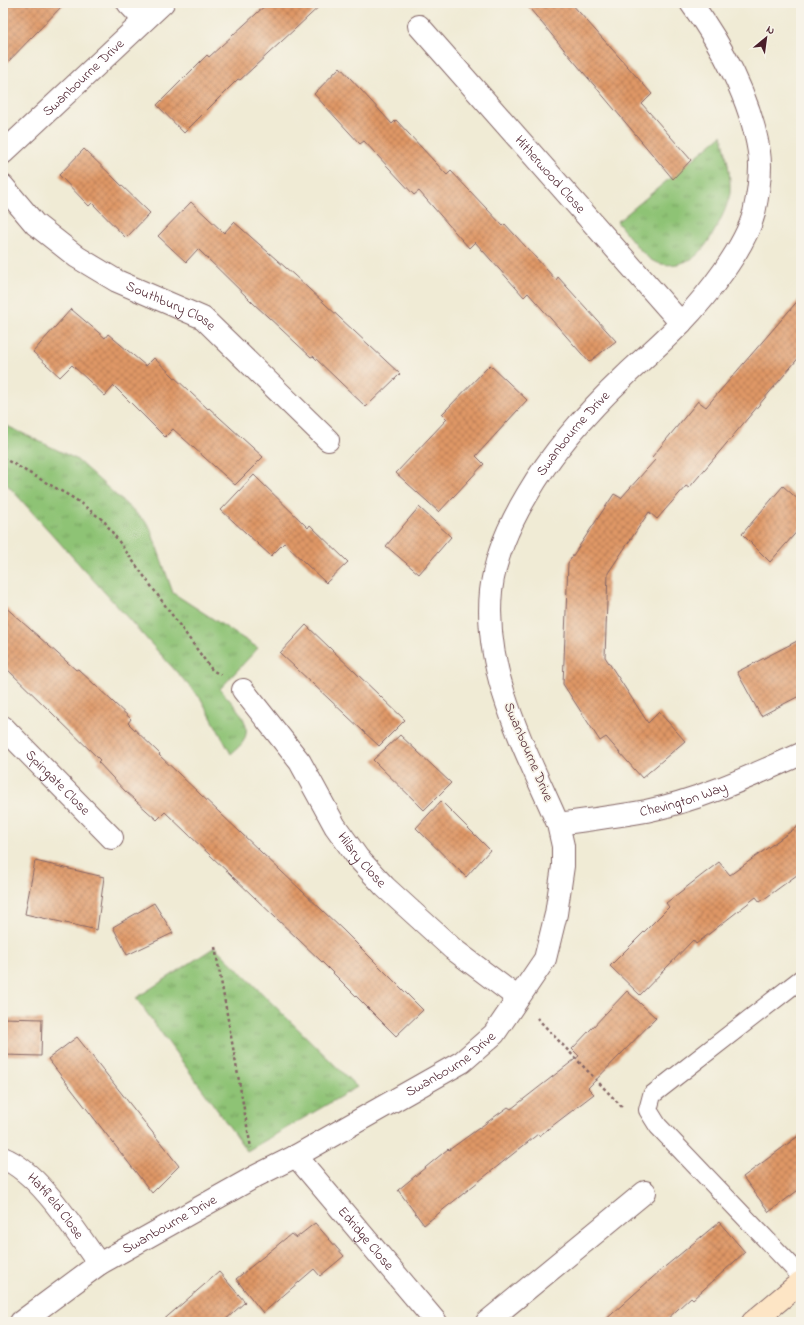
<svg xmlns="http://www.w3.org/2000/svg" width="804" height="1325" font-family="'Indie Flower',sans-serif">
  <defs>
    <pattern id="grass-tufts" width="24" height="20" patternUnits="userSpaceOnUse"><rect width="24" height="20" fill="#8ec375"/><path d="M3 7l-1-3M5 7V3M7 7l1-3M15 17l-1-3M17 17v-4M19 17l1-3" fill="none" stroke="#769e60"/></pattern>
    <pattern id="building-cross-hatch" width="8" height="8" patternUnits="userSpaceOnUse"><rect width="8" height="8" fill="#df9766"/><path d="M0 0l8 8M0 8l8-8" fill="none" stroke="#b77b54"/></pattern>
  </defs>
  <rect width="100%" height="100%" fill="#f7f3e8"/>
  <filter id="ink" filterUnits="userSpaceOnUse"><feTurbulence type="fractalNoise" baseFrequency=".025" numOctaves="2"/><feDisplacementMap in="SourceGraphic" scale="8" xChannelSelector="R" yChannelSelector="G"/><feConvolveMatrix kernelMatrix="1 2 1 2 8 2 1 2 1" color-interpolation-filters="sRGB"/></filter>
  <filter id="wash" filterUnits="userSpaceOnUse"><feTurbulence type="fractalNoise" baseFrequency=".012" numOctaves="4" result="noise"/><feDisplacementMap in="SourceGraphic" scale="16" xChannelSelector="R" yChannelSelector="G"/><feGaussianBlur stdDeviation="0.9" result="paint"/><feColorMatrix in="noise" values="0 0 0 0 0 0 0 0 0 0 0 0 0 0 0 0 0 1.4 0 .05"/><feComposite in="paint" operator="in"/></filter>
  <g filter="url(#wash)">
    <rect width="100%" height="100%" fill="#f0ebd5"/>
    <!-- grass -->
    <g fill="url(#grass-tufts)" stroke="#6c7150">
      <path d="M722,135C726,154 731,173 730,193C728,209 707,250 693,258C680,265 668,267 655,262C644,258 625,231 617,222Z"/>
      <path d="M3,424L76,459L149,525L173,593L258,648L220,689C230,702 254,721 244,740C242,745 235,750 231,754L201,699L3,480Z"/>
      <polygon points="215,947 357,1087 247,1151 136,998"/>
    </g>
    <g id="blocks">
      <!-- building -->
      <g fill="url(#building-cross-hatch)">
        <polygon points="11,3 65,3 3,67 3,11"/>
        <polygon points="268,3 323,3 240,80 238,79 184,133 157,105 207,55 209,57"/>
        <polygon points="525,3 571,3 652,94 642,104 691,160 673,179"/>
        <polygon points="340,67 392,124 396,120 447,175 451,171 503,226 505,224 556,280 558,277 616,341 589,362 528,293 524,297 475,242 469,248 419,191 414,195 364,141 360,144 314,94"/>
        <polygon points="84,149 150,213 126,238 92,203 89,206 59,175"/>
        <polygon points="191,202 224,233 234,222 294,275 400,374 366,407 313,356 311,357 253,303 198,249 186,262 158,236"/>
        <polygon points="801,297 801,355 689,488 686,486 657,519 649,512 608,573 605,657 648,723 659,712 685,741 642,778 606,737 600,741 563,684 568,563 614,494 621,498 655,460 652,457 698,401 706,407"/>
        <polygon points="71,309 105,338 108,334 146,366 154,358 208,409 209,408 263,457 235,485 173,429 165,437 114,386 105,396 72,365 60,377 33,352"/>
        <polygon points="490,365 527,400 476,456 484,464 439,512 396,473 447,419 442,414"/>
        <polygon points="254,475 308,528 310,525 348,562 326,583 284,543 271,556 221,510"/>
        <polygon points="783,486 801,502 801,527 770,562 742,534"/>
        <polygon points="419,507 451,537 419,574 386,546"/>
        <polygon points="3,605 76,670 78,669 131,719 128,723 160,754 159,755 343,930 423,1010 396,1036 321,961 165,812 157,820 125,791 98,762 100,760 3,665"/>
        <polygon points="306,625 405,720 379,746 280,653"/>
        <polygon points="801,639 801,695 761,716 737,672"/>
        <polygon points="400,735 451,783 424,810 373,760"/>
        <polygon points="441,801 490,850 466,877 416,828"/>
        <polygon points="801,824 801,872 760,902 756,897 696,944 693,940 640,995 610,966 669,907 666,903 719,862 730,875"/>
        <polygon points="35,861 104,877 97,930 25,914"/>
        <polygon points="154,903 173,933 127,955 113,927"/>
        <polygon points="627,991 656,1018 588,1088 594,1094 539,1136 538,1134 424,1225 398,1190 448,1149 449,1150 508,1107 511,1109 579,1056 572,1049"/>
        <polygon points="3,1018 42,1019 41,1056 3,1055"/>
        <polygon points="77,1037 179,1166 152,1193 48,1059"/>
        <polygon points="801,1134 801,1188 769,1212 743,1177"/>
        <polygon points="719,1222 745,1252 693,1299 691,1297 664,1322 603,1322 661,1270"/>
        <polygon points="315,1223 344,1256 320,1276 314,1269 263,1313 236,1279 291,1234 296,1238"/>
        <polygon points="219,1272 245,1302 223,1322 161,1322"/>
      </g>
    </g>
  </g>
  <g filter="url(#ink)">
    <use href="#blocks" fill-opacity="0" stroke="#846666" stroke-width="1"/>
    <g fill="none" stroke-linecap="round" stroke-linejoin="round">
      <defs>
        <polyline id="lane" points="801,979 652,1095 648,1110 658,1126 801,1276"/>
        <g id="street">
          <polyline points="128,3 144,20"/>
          <path id="s1" d="M419,26L681,323"/>
          <path id="s2" d="M3,153L163,3"/>
          <path id="s3" d="M3,186L35,224L77,257L117,281L203,318L328,440"/>
          <path id="s4" d="M243,690L300,762L335,826L358,858L385,887L453,949L518,998"/>
          <path id="s5" d="M3,727L112,838"/>
          <path id="s6" d="M558,824C588,820 617,816 646,811C700,800 751,776 801,754"/>
          <path id="s7" d="M296,1156L436,1322"/>
          <path id="s8" d="M3,1158C40,1173 75,1231 99,1264"/>
          <path id="s9" d="M21,1322L99,1264L256,1176L296,1156L462,1062L494,1034L545,959L556,914L563,866V846L558,824C526,750 483,674 491,591C495,556 509,525 527,495C553,450 589,410 626,375C644,358 664,341 681,323C706,297 745,248 754,213C758,195 762,172 759,152C751,100 722,45 691,3"/>
          <polyline points="487,1322 645,1192"/>
        </g>
        <polyline id="secondary" points="753,1322 801,1282"/>
      </defs>
      <!-- lane casing -->
      <use href="#lane" stroke="#846666" stroke-width="20"/>
      <!-- street casing -->
      <use href="#street" stroke="#846666" stroke-width="24"/>
      <!-- secondary casing -->
      <use href="#secondary" stroke="#846666" stroke-width="24"/>
      <!-- path -->
      <g stroke="#846666" stroke-width="2.5" stroke-dasharray="3 3" stroke-linecap="butt">
        <polyline points="3,458 75,499 104,521 212,670 221,675"/>
        <polyline points="215,947 251,1148"/>
        <polyline points="537,1018 622,1107"/>
      </g>
      <!-- lane -->
      <use href="#lane" stroke="#fff" stroke-width="18"/>
      <!-- street -->
      <use href="#street" stroke="#fff" stroke-width="22"/>
      <!-- secondary -->
      <use href="#secondary" stroke="#fde5c5" stroke-width="22"/>
    </g>
  </g>
  <g text-anchor="middle" dominant-baseline="central" stroke-width="3.5" stroke-linejoin="round" paint-order="stroke">
    <!-- street labels -->
    <g font-size="14" fill="#4a1f2b" stroke="#f7f3e8">
      <text stroke="none"><textPath href="#s2" startOffset="110">Swanbourne Drive</textPath></text>
      <text stroke="none"><textPath href="#s1" startOffset="198">Hitherwood Close</textPath></text>
      <text stroke="none"><textPath href="#s3" startOffset="209">Southbury Close</textPath></text>
      <text stroke="none"><textPath href="#s9" startOffset="1209">Swanbourne Drive</textPath></text>
      <text transform="translate(528 752) rotate(67)">Swanbourne Drive</text>
      <text stroke="none"><textPath href="#s5" startOffset="78">Spingate Close</textPath></text>
      <text stroke="none"><textPath href="#s6" startOffset="128">Chevington Way</textPath></text>
      <text stroke="none"><textPath href="#s4" startOffset="208">Hilary Close</textPath></text>
      <text stroke="none"><textPath href="#s9" startOffset="502">Swanbourne Drive</textPath></text>
      <text stroke="none"><textPath href="#s8" startOffset="72">Hatfield Close</textPath></text>
      <text stroke="none"><textPath href="#s9" startOffset="178">Swanbourne Drive</textPath></text>
      <text stroke="none"><textPath href="#s7" startOffset="108">Edridge Close</textPath></text>
    </g>
  </g>
  <!-- margin -->
  <rect width="804" height="1325" fill="none" stroke="#f7f3e8" stroke-width="16"/>
  <!-- north arrow -->
  <g transform="translate(766 38) rotate(29)" stroke="#f7f3e8" stroke-width="3" paint-order="stroke">
  <path d="M0-3L7 15L0 10L-7 15Z" fill="#4a1f2b"/>
  <text y="-6" font-size="11" font-weight="bold" text-anchor="middle" fill="#4a1f2b">N</text>
  </g>
</svg>
